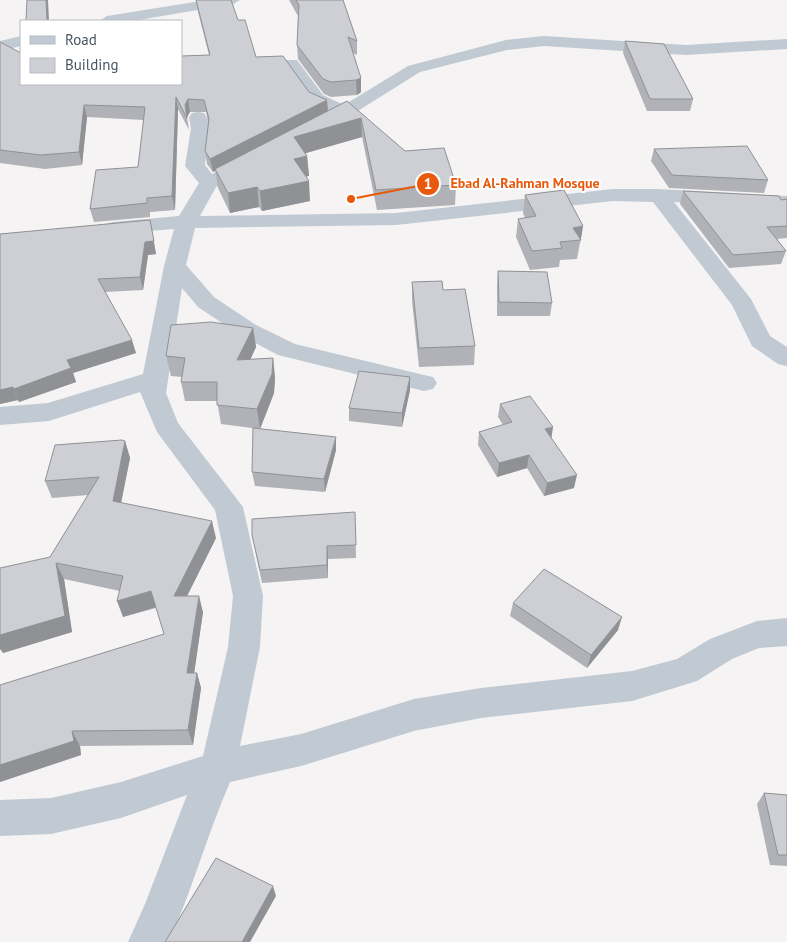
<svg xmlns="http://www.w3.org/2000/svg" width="787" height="942" font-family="'PT Sans',sans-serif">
  <rect width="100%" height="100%" fill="#f5f3f3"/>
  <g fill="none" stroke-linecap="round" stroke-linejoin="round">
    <!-- street -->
    <g fill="#c1cad2" fill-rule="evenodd">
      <polygon points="207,0 240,0 233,4 133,21 99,21 107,16"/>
      <polygon points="21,36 21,46 0,51 0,41"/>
      <polygon points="544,36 686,45 787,39 787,49 686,55 544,46 507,50 420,72 329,129 317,129 314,125 332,112 311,103 283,63 285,60 297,60 323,95 344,105 408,66 506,40"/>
      <path d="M198,112L204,113C214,127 206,150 205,165L212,174L242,159H256L259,163L256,167L216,187L200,216L396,213L613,189H658L787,196V208L674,202L751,299L770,336L787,347V366L778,364L752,346L732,305L653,202L613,201L396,225L195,228L186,265L214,297L256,325L295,344L424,375L433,377L437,383L433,389L424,391L278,355L240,335L198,307L182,288L166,393L178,423L243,507L263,596L260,647L240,746L301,734L414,699L481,688L632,671L677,659L710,639L757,621L787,618V646L759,648L732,659L697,681L632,701L481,718L414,731L301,766L230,782C207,835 192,890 169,942H128L145,904L187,795L121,818L51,834L0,836V800L51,798L121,782L203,756L228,647L233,596L215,510L157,432L140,392L49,421L0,425V407L48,403L143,374L164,266L174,229L113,234L106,232L103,228L106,224L113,222L179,216L199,183L185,166L191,128L189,117L192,113Z"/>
    </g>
  </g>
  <!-- wall -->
  <g fill="#b0b2b7">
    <polygon points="196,0 238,20 256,57 309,92 327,100 328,111 347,101 405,151 456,185 455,205 377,210 362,137 305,153 307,156 309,176 306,176 310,201 262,211 259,207 230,213 218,188 215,170 213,172 207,164 205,151 208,123 206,112 190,112 187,117 189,130 178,109 175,210 150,212 150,217 94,222 90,209 138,167 144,120 87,117 82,165 45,169 0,163 0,42 21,84 181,84 209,55 198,12"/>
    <polygon points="289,0 343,0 357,41 357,55 353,53 361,92 357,95 331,97 324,94 298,59 297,45 298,16"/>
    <polygon points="625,41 693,99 690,111 647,111 623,53"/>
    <polygon points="654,149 768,180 764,193 669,188 651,161"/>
    <polygon points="683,191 781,200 787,199 787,238 777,239 786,251 781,264 729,268 680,204"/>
    <polygon points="525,195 583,226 577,259 560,260 559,267 530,270 516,237 518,219 525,218 523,213"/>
    <polygon points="150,220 156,254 148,255 143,290 105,292 136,353 73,373 76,382 19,402 18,400 0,404 0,234"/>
    <polygon points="498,271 552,303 550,316 497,316 497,285"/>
    <polygon points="412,282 443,290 475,346 474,365 419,367 412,301"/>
    <polygon points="253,328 256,347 250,360 273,358 275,378 274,393 260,429 221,424 217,401 185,401 181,382 182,377 171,376 166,356"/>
    <polygon points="410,390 402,427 349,421 349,408"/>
    <polygon points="500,404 551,438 574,488 544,496 527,468 497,477 478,445 479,432 503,425 498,417"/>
    <polygon points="125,441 130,458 121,503 216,538 187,596 203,612 194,673 197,673 201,688 193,745 80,746 81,755 0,782 164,634 156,608 123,617 120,591 64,579 72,632 3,653 50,557 88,495 52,498 45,481"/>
    <polygon points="336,450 325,492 255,486 252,472"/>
    <polygon points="355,512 356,558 328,559 328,578 262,583 252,535"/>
    <polygon points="513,603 618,630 587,668 510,616"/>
    <polygon points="764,793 787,795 787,866 770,865 757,804"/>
  </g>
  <!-- shaded-wall -->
  <g fill="#909195">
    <polygon points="46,0 48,0 49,21 47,21"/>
    <polygon points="361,78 361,92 357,95 356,80"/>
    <polygon points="176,97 178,109 175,210 172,196"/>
    <polygon points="188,99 190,112 187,117 189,130 185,105"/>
    <polygon points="327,100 328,112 213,172 210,159"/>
    <polygon points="84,105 87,117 82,165 79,152"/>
    <polygon points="361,118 362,137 296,156 294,137"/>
    <polygon points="307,156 309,176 295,179 294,159"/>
    <polygon points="309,181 310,201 262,211 260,191"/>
    <polygon points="257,187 259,207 230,213 228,193"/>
    <polygon points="150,220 156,254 148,255 143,290 140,277 145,242"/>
    <polygon points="583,226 580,245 581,240 573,228"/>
    <polygon points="253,328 256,347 241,380 237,360"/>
    <polygon points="132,340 136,353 73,373 76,382 19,402 14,389 67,360"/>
    <polygon points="273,358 275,378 274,393 260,429 257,409"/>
    <polygon points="410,377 410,390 402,427 402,413"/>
    <polygon points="13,387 18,400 0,404 0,390"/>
    <polygon points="553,427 551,441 545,429"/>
    <polygon points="336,437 336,450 325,492 324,479"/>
    <polygon points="125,441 130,458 118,518 113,501"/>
    <polygon points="529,455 527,468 497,477 499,463"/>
    <polygon points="577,475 574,488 544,496 547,483"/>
    <polygon points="212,521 216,538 179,612 174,596"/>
    <polygon points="327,546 328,559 328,578 327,565"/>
    <polygon points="56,563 64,579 72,632 3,653 0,649 0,635"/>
    <polygon points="151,591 156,607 123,617 117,601"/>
    <polygon points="199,596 203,612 192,688 187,673"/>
    <polygon points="622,617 618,630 587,668 591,655"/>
    <polygon points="197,673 201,688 193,745 188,730"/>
    <polygon points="72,731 80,746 81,755 0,782 0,765"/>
    <polygon points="273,886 276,896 250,942 242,942"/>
  </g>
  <!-- building -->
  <g fill="#cdcfd5" stroke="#909195">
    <polygon points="27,0 46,0 47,21 26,21"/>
    <polygon points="196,0 231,0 238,20 245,20 256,57 283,56 309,92 327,100 210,159 205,151 209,119 204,100 188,99 185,105 187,118 176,97 172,196 147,198 147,203 90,209 96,170 138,167 145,107 84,105 79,152 41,155 0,150 0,42 21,53 21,84 181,84 181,56 210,55"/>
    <polygon points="296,0 343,0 357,41 348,37 361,78 356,80 331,82 323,79 297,45 299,5"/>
    <polygon points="625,41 664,44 693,99 650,99"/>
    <polygon points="347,101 405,151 444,148 456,185 376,190 361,118 294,137 307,156 294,159 309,181 260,191 257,187 228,193 215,169"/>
    <polygon points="747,146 768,180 672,175 654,149"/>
    <polygon points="564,190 583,226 573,228 581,240 560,242 562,248 532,251 518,219 536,216 525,195"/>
    <polygon points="683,191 779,196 781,200 787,199 787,226 767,227 786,251 733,255"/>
    <polygon points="150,220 154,241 145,242 140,277 98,279 132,340 67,360 71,368 14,389 13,387 0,390 0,234"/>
    <polygon points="498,271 547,272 552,303 499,302"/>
    <polygon points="442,281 443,290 465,289 475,346 419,348 412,282"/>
    <polygon points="211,322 253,328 237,360 273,358 272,374 257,409 217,405 217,382 181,382 185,358 166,356 171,325"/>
    <polygon points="359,371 410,377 402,413 349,408"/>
    <polygon points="530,396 553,427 545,429 577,475 547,483 529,455 499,463 479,432 512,422 500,404"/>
    <polygon points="253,428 336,437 324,479 252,472"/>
    <polygon points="122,440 125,441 113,501 212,521 174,596 199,596 187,673 197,673 188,730 72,731 74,741 0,765 0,685 164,634 151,591 117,601 123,576 56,563 65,616 0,635 0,568 50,557 99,477 45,481 55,445"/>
    <polygon points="355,512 356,545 327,546 327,565 260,570 252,535 252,519"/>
    <polygon points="544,569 622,617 591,655 513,603"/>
    <polygon points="764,793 787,795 787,855 778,855"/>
    <polygon points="216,858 273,886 242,942 165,942"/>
  </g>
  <!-- callouts -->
  <path fill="none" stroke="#e8590c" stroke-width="2" d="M351 199L428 184"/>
  <g fill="#e8590c" stroke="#fff" stroke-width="2">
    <circle cx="351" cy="199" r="5"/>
    <circle cx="428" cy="184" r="12"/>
  </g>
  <g font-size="15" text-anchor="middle" font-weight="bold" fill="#fff">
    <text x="428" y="189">1</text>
  </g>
  <g font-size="14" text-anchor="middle" font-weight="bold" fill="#e8590c" stroke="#fff" stroke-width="4" stroke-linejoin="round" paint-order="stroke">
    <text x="525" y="188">Ebad Al-Rahman Mosque</text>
  </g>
  <!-- legend -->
  <rect x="20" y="20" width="162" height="65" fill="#ffffff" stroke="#b7bbc0"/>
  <rect x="30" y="36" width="25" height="8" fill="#c1cad2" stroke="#b7bbc0"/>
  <text x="65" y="45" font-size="15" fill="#4a5661">Road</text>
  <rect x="30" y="58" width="25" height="15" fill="#cdcfd5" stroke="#b7bbc0"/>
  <text x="65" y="70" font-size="15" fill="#4a5661">Building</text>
</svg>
